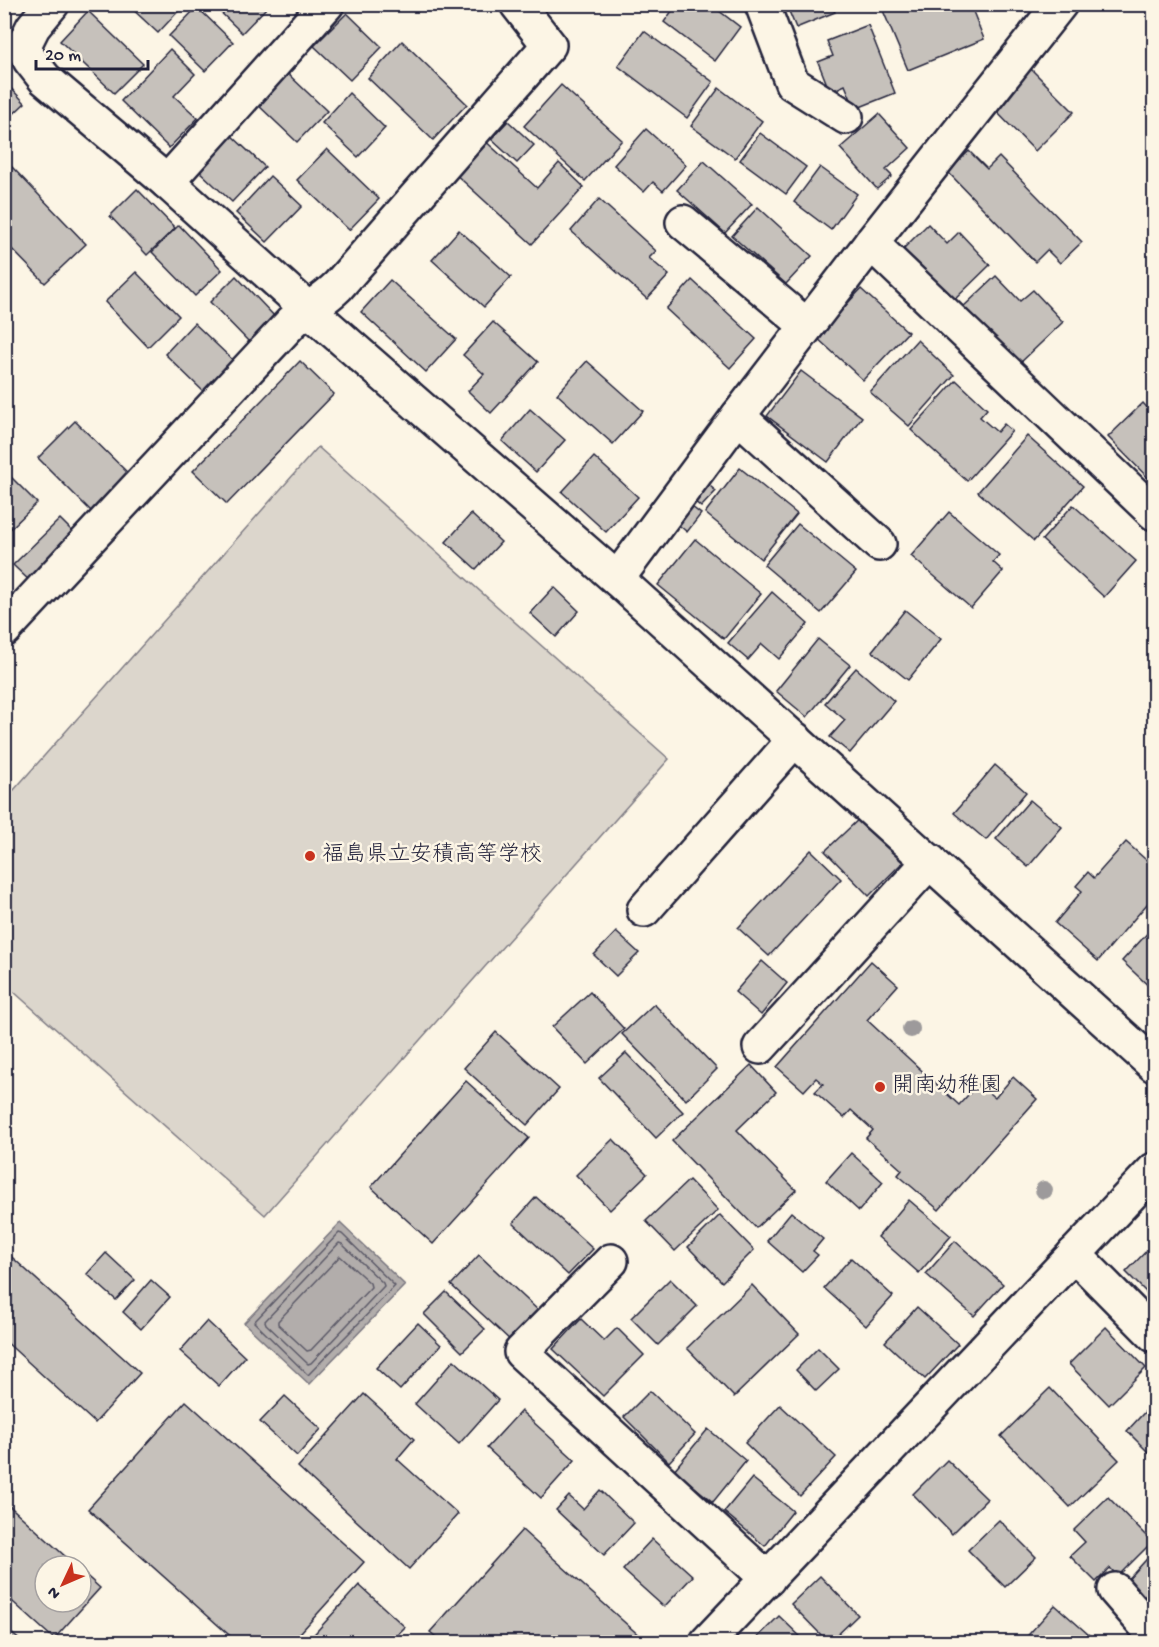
<svg xmlns="http://www.w3.org/2000/svg" width="1159" height="1647" font-family="'Gochi Hand','Klee One',sans-serif">
  <rect width="100%" height="100%" fill="#fcf5e5"/>
  <filter id="ink" filterUnits="userSpaceOnUse"><feTurbulence type="fractalNoise" baseFrequency=".0167" numOctaves="2"/><feDisplacementMap in="SourceGraphic" scale="12" xChannelSelector="R" yChannelSelector="G"/><feConvolveMatrix kernelMatrix="1 2 1 2 8 2 1 2 1" color-interpolation-filters="sRGB"/></filter>
  <g filter="url(#ink)">
    <!-- green -->
    <polygon fill="#dcd6cc" stroke="#7f7c84" stroke-width="1.5" points="318,447 669,759 265,1215 5,984 5,800"/>
    <!-- water -->
    <polygon fill="#b2adab" stroke="#78757e" stroke-width="1.5" points="340,1223 405,1285 309,1384 244,1323"/>
    <g fill="none" stroke-linecap="round" stroke-linejoin="round">
      <!-- shore -->
      <g stroke="#5c5a68" stroke-width="1.5">
        <polygon points="339,1233 342,1234 395,1286 308,1375 254,1322"/>
        <polygon points="339,1243 342,1244 383,1283 384,1286 311,1363 308,1364 266,1324 265,1321"/>
        <polygon points="340,1256 370,1283 371,1287 311,1350 307,1351 278,1324 278,1321"/>
      </g>
    </g>
    <!-- building -->
    <g fill="#c6c1bb" stroke="#22223b" stroke-width="1.5">
      <polygon points="127,4 185,4 158,33"/>
      <polygon points="212,4 270,4 242,33"/>
      <polygon points="677,4 710,4 740,27 715,61 664,22"/>
      <polygon points="786,4 831,4 835,12 796,28"/>
      <polygon points="890,4 970,4 984,39 908,70 882,8"/>
      <polygon points="197,7 233,42 205,71 169,36"/>
      <polygon points="88,11 143,64 114,93 60,41"/>
      <polygon points="347,13 382,47 350,80 314,46"/>
      <polygon points="868,25 895,93 855,109 845,85 830,92 818,62 833,56 827,41"/>
      <polygon points="644,31 713,82 687,118 618,66"/>
      <polygon points="402,41 467,104 433,140 368,78"/>
      <polygon points="170,49 195,74 174,96 198,118 169,148 121,101"/>
      <polygon points="1031,69 1074,112 1035,151 992,107"/>
      <polygon points="287,73 327,111 297,142 257,104"/>
      <polygon points="4,81 25,103 4,123"/>
      <polygon points="561,85 622,140 585,181 524,126"/>
      <polygon points="719,88 762,121 735,158 691,126"/>
      <polygon points="349,93 385,128 358,157 322,123"/>
      <polygon points="879,114 910,148 886,170 892,176 877,189 840,148"/>
      <polygon points="508,121 534,145 517,163 491,139"/>
      <polygon points="646,129 686,165 663,191 653,182 644,192 614,165"/>
      <polygon points="760,133 806,167 786,194 740,160"/>
      <polygon points="230,134 265,167 232,202 197,169"/>
      <polygon points="482,138 537,188 559,163 584,187 532,244 452,171"/>
      <polygon points="327,149 379,199 349,230 297,180"/>
      <polygon points="969,151 987,169 999,157 1082,242 1060,263 1047,250 1035,262 948,172"/>
      <polygon points="704,161 752,204 725,233 677,190"/>
      <polygon points="12,167 86,244 45,283 4,241 4,174"/>
      <polygon points="820,167 857,194 831,230 794,202"/>
      <polygon points="270,176 302,206 267,242 236,213"/>
      <polygon points="137,189 175,228 147,255 110,216"/>
      <polygon points="599,199 656,251 649,258 669,275 647,299 571,231"/>
      <polygon points="758,207 812,256 786,284 732,236"/>
      <polygon points="928,224 947,244 959,232 990,265 950,304 900,252"/>
      <polygon points="179,225 222,270 195,296 152,252"/>
      <polygon points="459,230 511,277 484,307 432,260"/>
      <polygon points="136,272 179,316 148,347 105,302"/>
      <polygon points="236,276 277,319 251,344 210,302"/>
      <polygon points="996,276 1020,301 1033,290 1063,322 1018,365 962,308"/>
      <polygon points="390,280 456,339 426,372 361,312"/>
      <polygon points="692,280 756,339 730,368 666,309"/>
      <polygon points="861,289 908,332 863,380 816,337"/>
      <polygon points="493,322 538,362 491,413 468,391 484,374 463,355"/>
      <polygon points="194,323 237,364 207,395 165,354"/>
      <polygon points="917,340 954,375 909,426 870,392"/>
      <polygon points="300,361 334,394 227,504 193,471"/>
      <polygon points="587,361 643,411 613,444 557,394"/>
      <polygon points="801,371 862,417 828,462 767,416"/>
      <polygon points="956,380 987,409 980,417 997,432 1004,424 1012,431 967,481 911,430"/>
      <polygon points="1143,403 1154,415 1154,484 1108,437"/>
      <polygon points="530,409 565,440 536,472 502,441"/>
      <polygon points="75,421 132,477 95,515 38,458"/>
      <polygon points="1027,436 1083,486 1034,541 978,492"/>
      <polygon points="594,457 638,497 606,532 562,492"/>
      <polygon points="740,468 797,514 761,559 705,513"/>
      <polygon points="4,470 37,503 7,532 4,530"/>
      <polygon points="705,482 716,491 701,507 691,498"/>
      <polygon points="688,504 701,514 687,532 674,521"/>
      <polygon points="1073,505 1136,561 1104,597 1042,540"/>
      <polygon points="949,512 999,555 993,562 1003,571 971,608 911,556"/>
      <polygon points="471,514 501,542 476,569 446,542"/>
      <polygon points="60,519 78,537 32,583 13,565"/>
      <polygon points="798,524 856,572 821,613 764,565"/>
      <polygon points="695,539 761,594 724,639 658,585"/>
      <polygon points="554,587 579,611 556,637 530,613"/>
      <polygon points="772,592 808,624 779,659 762,644 748,660 728,643"/>
      <polygon points="905,610 941,639 908,680 872,651"/>
      <polygon points="818,639 850,665 807,717 776,691"/>
      <polygon points="856,668 894,701 850,753 830,737 845,720 825,703"/>
      <polygon points="995,765 1026,792 986,840 954,813"/>
      <polygon points="1030,800 1062,827 1028,867 996,839"/>
      <polygon points="861,817 904,861 869,896 825,851"/>
      <polygon points="1126,842 1154,867 1154,896 1098,961 1055,923 1082,891 1076,886 1088,872 1094,878"/>
      <polygon points="811,850 841,879 769,956 738,928"/>
      <polygon points="1154,926 1154,991 1122,961"/>
      <polygon points="616,932 639,953 616,976 594,955"/>
      <polygon points="762,961 787,983 761,1015 735,992"/>
      <polygon points="871,961 898,985 867,1020 959,1105 978,1084 995,1098 1013,1077 1037,1099 939,1210 898,1175 902,1170 866,1138 873,1130 851,1110 844,1118 815,1092 823,1084 816,1078 804,1091 777,1067"/>
      <polygon points="590,992 624,1029 587,1064 552,1027"/>
      <polygon points="654,1004 717,1069 686,1100 622,1034"/>
      <polygon points="496,1032 559,1089 527,1125 464,1068"/>
      <polygon points="626,1053 683,1112 656,1138 599,1078"/>
      <polygon points="751,1065 776,1092 737,1130 796,1190 756,1228 672,1141"/>
      <polygon points="466,1081 529,1138 433,1244 371,1187"/>
      <polygon points="613,1139 647,1174 610,1210 576,1175"/>
      <polygon points="851,1153 883,1182 859,1211 826,1181"/>
      <polygon points="689,1180 718,1210 675,1251 646,1221"/>
      <polygon points="536,1197 593,1249 568,1275 513,1223"/>
      <polygon points="909,1200 951,1236 919,1273 878,1237"/>
      <polygon points="791,1212 823,1239 813,1251 818,1255 802,1272 767,1241"/>
      <polygon points="720,1215 754,1250 722,1282 688,1247"/>
      <polygon points="955,1241 1003,1284 974,1316 926,1274"/>
      <polygon points="1154,1243 1154,1300 1126,1272"/>
      <polygon points="4,1250 140,1373 95,1423 4,1340"/>
      <polygon points="106,1253 135,1280 116,1300 87,1274"/>
      <polygon points="479,1255 540,1312 512,1342 451,1285"/>
      <polygon points="851,1258 893,1296 866,1326 824,1288"/>
      <polygon points="670,1279 697,1306 658,1345 631,1318"/>
      <polygon points="151,1280 170,1297 141,1329 123,1312"/>
      <polygon points="752,1285 799,1334 734,1397 687,1348"/>
      <polygon points="446,1292 485,1329 462,1352 424,1314"/>
      <polygon points="917,1307 958,1344 925,1379 885,1342"/>
      <polygon points="581,1319 604,1341 617,1328 644,1355 603,1396 553,1349"/>
      <polygon points="207,1321 245,1357 219,1386 180,1351"/>
      <polygon points="418,1323 441,1345 400,1390 376,1368"/>
      <polygon points="1106,1327 1146,1368 1109,1405 1069,1364"/>
      <polygon points="818,1348 839,1369 816,1391 796,1370"/>
      <polygon points="454,1360 498,1400 459,1444 415,1404"/>
      <polygon points="1050,1388 1119,1460 1070,1507 1001,1436"/>
      <polygon points="650,1391 695,1434 669,1462 624,1417"/>
      <polygon points="364,1394 414,1439 397,1459 458,1514 409,1569 298,1467"/>
      <polygon points="285,1396 321,1429 297,1456 260,1422"/>
      <polygon points="186,1401 364,1562 292,1642 237,1642 88,1509"/>
      <polygon points="1154,1402 1154,1458 1127,1431"/>
      <polygon points="780,1405 836,1457 800,1496 745,1443"/>
      <polygon points="521,1411 575,1460 541,1498 487,1448"/>
      <polygon points="708,1429 746,1461 713,1502 674,1470"/>
      <polygon points="947,1460 987,1499 952,1534 913,1494"/>
      <polygon points="752,1478 793,1511 765,1546 724,1512"/>
      <polygon points="600,1490 634,1523 604,1555 556,1510 569,1496 583,1509"/>
      <polygon points="1108,1497 1152,1542 1118,1576 1110,1568 1096,1582 1070,1556 1085,1542 1074,1530"/>
      <polygon points="4,1501 76,1566 45,1566 45,1602 81,1602 81,1571 100,1588 54,1639 4,1594"/>
      <polygon points="999,1520 1036,1557 1005,1587 968,1550"/>
      <polygon points="522,1530 643,1639 640,1642 442,1642 430,1632"/>
      <polygon points="652,1539 693,1576 664,1607 623,1570"/>
      <polygon points="1154,1551 1154,1599 1152,1597 1146,1603 1125,1583"/>
      <polygon points="820,1576 858,1615 830,1642 828,1642 791,1604"/>
      <polygon points="359,1585 405,1627 390,1642 307,1642"/>
      <polygon points="1055,1605 1097,1642 1022,1642"/>
      <polygon points="779,1616 806,1642 753,1642"/>
      <polygon points="4,1627 22,1642 4,1642"/>
    </g>
    <g fill="none" stroke-linecap="round" stroke-linejoin="round">
      <defs>
        <g id="minor">
          <polyline points="52,4 33,27 23,47 30,60 45,79 167,182 308,309 617,579 1154,1065"/>
          <polyline points="762,4 792,83 846,117"/>
          <polyline points="167,182 327,4"/>
          <polyline points="683,222 807,326"/>
          <polyline points="871,243 1154,513"/>
          <polyline points="738,416 879,544"/>
          <polyline points="617,579 738,416 871,243 1060,4"/>
          <path d="M4,630L292,322C307,309 324,300 338,286L549,45L517,4"/>
          <polyline points="644,910 795,739"/>
          <polyline points="760,1047 930,861"/>
          <polyline points="1074,1254 1154,1335"/>
          <polyline points="611,1261 521,1352 768,1579"/>
          <polyline points="1115,1590 1154,1635"/>
          <polyline points="707,1642 1154,1170"/>
        </g>
      </defs>
      <!-- minor casing -->
      <use href="#minor" stroke="#22223b" stroke-width="38"/>
      <!-- minor -->
      <use href="#minor" stroke="#fcf5e5" stroke-width="33"/>
    </g>
    <!-- trees -->
    <g fill="#9d9a9b">
      <circle cx="911" cy="1029" r="9"/>
      <circle cx="1044" cy="1190" r="9"/>
    </g>
  </g>
  <!-- markers -->
  <g fill="#c8321e" stroke="#fcf5e5" stroke-width="2">
    <circle cx="310" cy="856" r="6"/>
    <circle cx="880" cy="1087" r="6"/>
  </g>
  <g text-anchor="middle" dominant-baseline="central" stroke-width="5" stroke-linejoin="round" paint-order="stroke">
    <!-- poi labels -->
    <g font-size="22" fill="#22223b" stroke="#fcf5e5" text-anchor="start">
      <text x="322" y="856">福島県立安積高等学校</text>
      <text x="892" y="1087">開南幼稚園</text>
    </g>
  </g>
  <!-- margin -->
  <rect width="1159" height="1647" fill="none" stroke="#fcf5e5" stroke-width="24"/>
  <rect x="12" y="12" width="1135" height="1623" fill="none" stroke="#22223b" stroke-width="2" filter="url(#ink)"/>
  <!-- north arrow -->
  <g transform="translate(63 1584) rotate(226)"><circle r="28" fill="#fcf5e5" stroke="#a5a1a1" stroke-width="1.5"/>
  <path d="M0-4.5L10 22L0 15L-10 22Z" fill="#c8321e"/>
  <text y="-9" font-size="16" font-weight="bold" text-anchor="middle" fill="#22223b">N</text>
  </g>
  <!-- scale -->
  <path d="M36 60v9h112v-9" fill="none" stroke="#22223b" stroke-width="3"/>
  <text x="45" y="60" font-size="18" fill="#22223b" stroke="#fcf5e5" stroke-width="4.5" paint-order="stroke">20 m</text>
</svg>
